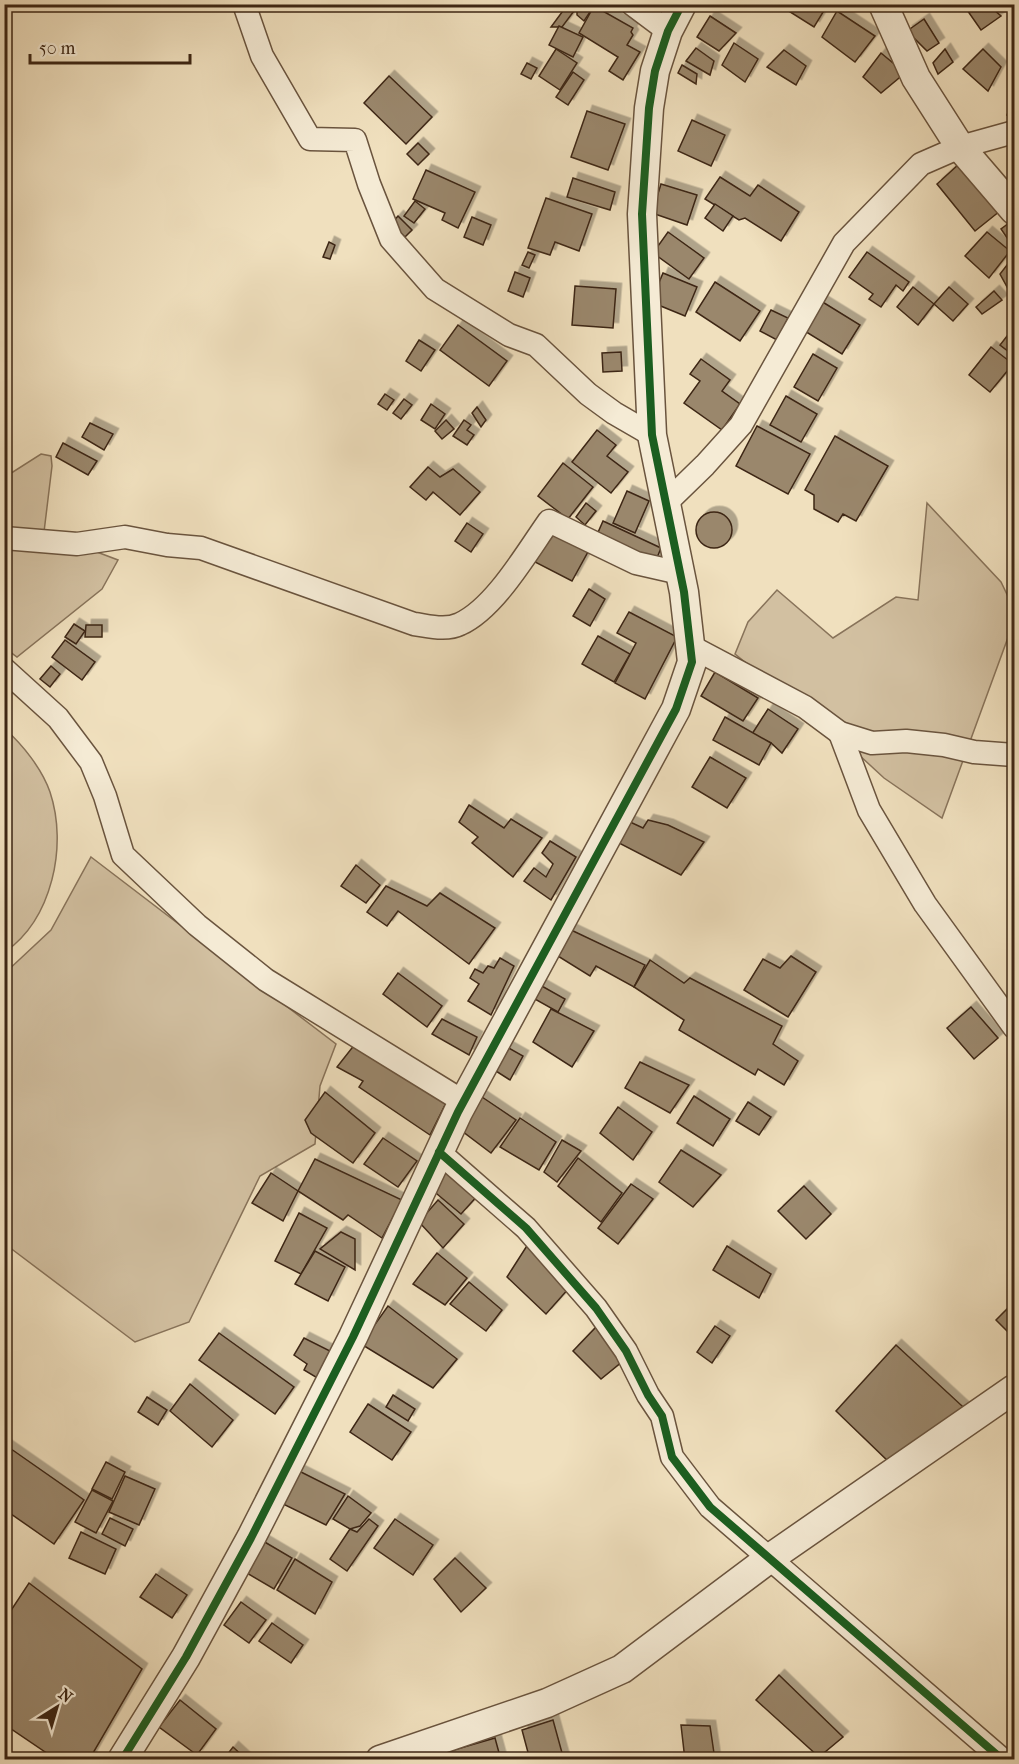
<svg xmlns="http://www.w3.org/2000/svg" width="1019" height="1764" font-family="'IM FELL French Canon',serif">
  <defs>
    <filter id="shadow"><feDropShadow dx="5.5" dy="-5.5" stdDeviation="0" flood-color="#0004"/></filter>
  </defs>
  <rect width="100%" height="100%" fill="#f0e0be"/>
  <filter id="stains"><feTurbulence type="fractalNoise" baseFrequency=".00333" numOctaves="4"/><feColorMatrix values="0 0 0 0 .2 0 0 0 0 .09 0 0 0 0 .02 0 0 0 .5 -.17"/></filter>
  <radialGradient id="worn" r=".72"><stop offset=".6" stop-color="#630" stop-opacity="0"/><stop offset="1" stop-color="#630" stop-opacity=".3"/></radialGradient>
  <!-- green -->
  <g fill="#d2c0a1" stroke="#88735a" stroke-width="1.5">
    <polygon points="41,454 51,456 52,466 44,532 118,560 102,589 17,657 5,648 5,477"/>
    <polygon points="927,503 1001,582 1014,609 1014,621 942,818 884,778 858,754 735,654 748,622 777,590 833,638 896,597 918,600"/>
    <path d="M5,729C23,745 42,769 50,792C68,846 52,919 5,952Z"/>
    <polygon points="91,857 336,1044 320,1086 315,1144 260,1176 189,1322 135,1342 5,1244 5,973 51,930"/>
  </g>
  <!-- building -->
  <g fill="#9a876c" stroke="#3d2614" stroke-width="1.5" filter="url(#shadow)">
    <polygon points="568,4 573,4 577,7 562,27 551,27"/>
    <polygon points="581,4 594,6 584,21 577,15 577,7"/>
    <polygon points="791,4 828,4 814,27 787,10"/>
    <polygon points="968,4 987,4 1001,16 981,30 965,7"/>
    <polygon points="594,6 633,28 631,32 633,35 627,45 640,52 623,80 609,71 618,57 579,33"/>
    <polygon points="837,11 875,36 855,62 822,37"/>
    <polygon points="710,16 736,33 719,51 697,37"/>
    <polygon points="924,19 939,43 927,51 907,31"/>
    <polygon points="559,26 583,37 573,57 549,45"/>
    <polygon points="734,43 758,59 745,82 722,65"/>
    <polygon points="696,48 714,61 710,75 686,61"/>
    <polygon points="556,49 577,63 560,90 539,76"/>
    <polygon points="945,49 953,62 938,74 933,63"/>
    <polygon points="983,49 1001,67 988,91 963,69"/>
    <polygon points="784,50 806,66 796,85 767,67"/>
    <polygon points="881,53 905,73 881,93 863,77"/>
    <polygon points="527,63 537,68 531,79 521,74"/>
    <polygon points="682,65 697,74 696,84 678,73"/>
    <polygon points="573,72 584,80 568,105 556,97"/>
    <polygon points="389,76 432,117 406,144 364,103"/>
    <polygon points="1014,96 1014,118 1007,115"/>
    <polygon points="587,111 625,124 608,170 571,157"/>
    <polygon points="692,120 725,135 711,166 678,151"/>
    <polygon points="418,143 429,154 418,165 407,154"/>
    <polygon points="959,164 1000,211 975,231 937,184"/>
    <polygon points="426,170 475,192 458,228 442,220 445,213 413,199"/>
    <polygon points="720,177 750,196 758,185 799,212 781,241 745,218 739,220 705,199"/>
    <polygon points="573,178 615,192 610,210 567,197"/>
    <polygon points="661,184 697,195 687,225 652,213"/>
    <polygon points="546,198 592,214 579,251 555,242 550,255 528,248"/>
    <polygon points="415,201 425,209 414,223 404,216"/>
    <polygon points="715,204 733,216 723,231 705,218"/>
    <polygon points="398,216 412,230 405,237 391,224"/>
    <polygon points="472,217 491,225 483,245 464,237"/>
    <polygon points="1009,223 1014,231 1014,248 1001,229"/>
    <polygon points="668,232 704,258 689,279 653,253"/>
    <polygon points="987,232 1010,251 989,278 965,256"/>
    <polygon points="329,242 335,245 330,259 323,257"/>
    <polygon points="528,252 535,255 529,268 522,265"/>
    <polygon points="867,252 909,282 903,291 896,285 881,307 869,299 873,294 849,277"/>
    <polygon points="1014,256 1014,293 1012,296 1000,274"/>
    <polygon points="515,272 530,278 523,297 508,291"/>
    <polygon points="663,273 697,287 685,316 651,302"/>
    <polygon points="715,282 760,311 740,341 696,312"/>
    <polygon points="575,286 616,289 613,328 572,325"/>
    <polygon points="913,287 934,304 918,325 897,307"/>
    <polygon points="949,287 968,304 953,321 934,304"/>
    <polygon points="994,291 1002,300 982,314 976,307"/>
    <polygon points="821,301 860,325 842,354 803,330"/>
    <polygon points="771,310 788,318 777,340 760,331"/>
    <polygon points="458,325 507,361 489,386 440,350"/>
    <polygon points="1011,331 1014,334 1013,355 1000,345"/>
    <polygon points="419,340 435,350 421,371 406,361"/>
    <polygon points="991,347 1013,364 990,392 969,375"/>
    <polygon points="621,352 622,371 603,372 602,353"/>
    <polygon points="813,354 837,368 818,401 794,387"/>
    <polygon points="701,359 730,380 722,391 740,404 722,430 684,403 700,381 690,374"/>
    <polygon points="385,394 394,400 387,410 378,404"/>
    <polygon points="786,396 817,414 801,442 770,425"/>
    <polygon points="404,399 412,405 401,419 393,413"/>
    <polygon points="431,404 445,414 435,429 421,420"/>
    <polygon points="477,407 486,420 481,427 472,413"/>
    <polygon points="446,420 454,429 442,439 435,431"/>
    <polygon points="464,420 471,425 467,430 474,435 467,445 453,436"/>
    <polygon points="90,423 113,434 104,450 82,437"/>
    <polygon points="757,426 810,454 788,494 736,466"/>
    <polygon points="597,430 616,445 607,456 628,472 611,493 572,462"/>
    <polygon points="835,436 888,466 856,521 843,514 838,522 814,509 814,495 805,490"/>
    <polygon points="63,443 97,461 88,475 56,457"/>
    <polygon points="563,463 593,487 568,519 538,496"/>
    <polygon points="428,467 440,477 453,469 480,492 460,515 433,492 426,500 410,487"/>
    <polygon points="627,491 649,501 635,533 613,523"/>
    <polygon points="586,503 596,511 585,525 576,517"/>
    <circle cx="714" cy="530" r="18"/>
    <polygon points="603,521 661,548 654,565 596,537"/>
    <polygon points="467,523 483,534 471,552 455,541"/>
    <polygon points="552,530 589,550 572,581 535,562"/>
    <polygon points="589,589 605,599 590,626 573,616"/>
    <polygon points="629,612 677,637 645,699 615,683 636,643 617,633"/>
    <polygon points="74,624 85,631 76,644 65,637"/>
    <polygon points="86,625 102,625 102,637 85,637"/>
    <polygon points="598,636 630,654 614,682 582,664"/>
    <polygon points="65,640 95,662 82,680 52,657"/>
    <polygon points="51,666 60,674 50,687 40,679"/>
    <polygon points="715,672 758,698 743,721 701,696"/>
    <polygon points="768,709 798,729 782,753 771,743 752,734"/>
    <polygon points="725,717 771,743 759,765 713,740"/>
    <polygon points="710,757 746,778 727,808 692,787"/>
    <polygon points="469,805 504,828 511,819 542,838 513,877 472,843 478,837 459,822"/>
    <polygon points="648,820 668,825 704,842 681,875 617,842 628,821 643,828"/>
    <polygon points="550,841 576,857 551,900 524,881 534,868 546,877 553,864 542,853"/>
    <polygon points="356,865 380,885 366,903 341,886"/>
    <polygon points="386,886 427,906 440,893 495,928 469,964 398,911 387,926 367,912"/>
    <polygon points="569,929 645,965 634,987 596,966 590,976 553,953"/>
    <polygon points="791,956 816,972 788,1017 744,990 763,959 780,968"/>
    <polygon points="500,958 514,966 491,1015 468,1001 479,984 470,978 475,969 483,973 488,966 494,968"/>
    <polygon points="650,960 684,983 690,978 782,1026 773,1044 798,1061 784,1085 758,1069 755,1075 679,1030 684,1020 634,987"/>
    <polygon points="398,973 442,1006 427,1027 383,994"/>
    <polygon points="540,985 565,999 558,1012 533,998"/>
    <polygon points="971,1007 998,1038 974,1059 947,1028"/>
    <polygon points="551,1009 594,1031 572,1067 533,1042"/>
    <polygon points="442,1019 477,1037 469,1055 432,1034"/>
    <polygon points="359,1039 446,1103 430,1135 359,1087 363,1081 337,1067"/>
    <polygon points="500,1043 523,1056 510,1080 488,1066"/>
    <polygon points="640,1062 689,1085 670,1113 625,1088"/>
    <polygon points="325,1092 375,1133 353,1163 311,1133 305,1120"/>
    <polygon points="479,1095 516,1120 491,1153 458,1128"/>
    <polygon points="694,1096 730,1119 713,1146 677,1123"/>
    <polygon points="748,1102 771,1117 759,1135 736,1121"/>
    <polygon points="618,1107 652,1132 633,1160 600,1133"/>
    <polygon points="520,1118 556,1142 539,1170 500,1147"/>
    <polygon points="383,1138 417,1161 398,1187 364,1164"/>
    <polygon points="562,1140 581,1151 557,1182 544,1172"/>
    <polygon points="681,1150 721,1175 693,1207 659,1182"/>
    <polygon points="578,1158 622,1193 601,1222 558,1186"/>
    <polygon points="315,1159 402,1200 382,1238 348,1215 343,1220 298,1191"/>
    <polygon points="450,1165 480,1193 461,1214 431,1189"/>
    <polygon points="271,1173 298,1191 283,1221 252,1203"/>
    <polygon points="631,1184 653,1199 618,1244 598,1228"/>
    <polygon points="804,1186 831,1214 806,1239 778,1211"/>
    <polygon points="438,1200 464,1224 443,1248 419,1222"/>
    <polygon points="299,1213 327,1228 301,1274 275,1261"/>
    <polygon points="341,1232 355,1239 355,1270 320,1249"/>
    <polygon points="530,1241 570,1287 546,1314 507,1277"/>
    <polygon points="727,1246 771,1274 759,1298 713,1270"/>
    <polygon points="315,1251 345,1267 328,1301 295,1284"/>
    <polygon points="437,1253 467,1278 445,1305 413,1284"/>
    <polygon points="469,1282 502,1310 486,1331 450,1304"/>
    <polygon points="1014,1302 1014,1338 996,1320"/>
    <polygon points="388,1306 457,1359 433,1388 361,1344"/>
    <polygon points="597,1326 623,1361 601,1379 573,1351"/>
    <polygon points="715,1326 730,1336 712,1363 697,1352"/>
    <polygon points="219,1333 294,1387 275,1414 199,1360"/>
    <polygon points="304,1338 334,1353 319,1379 304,1370 307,1364 294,1355"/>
    <polygon points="896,1345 974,1417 890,1463 836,1411"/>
    <polygon points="190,1384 233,1420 212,1447 170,1411"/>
    <polygon points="393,1395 415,1409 408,1421 386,1407"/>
    <polygon points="147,1397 167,1410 158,1425 138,1412"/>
    <polygon points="368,1404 411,1432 392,1460 350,1432"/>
    <polygon points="4,1444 84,1500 54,1544 4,1509"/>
    <polygon points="106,1462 125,1472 112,1499 92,1489"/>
    <polygon points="299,1471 345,1494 326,1525 281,1503"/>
    <polygon points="125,1476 155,1489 139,1525 109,1512"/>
    <polygon points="92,1490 113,1501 96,1533 75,1522"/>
    <polygon points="348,1496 371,1513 360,1526 350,1529 333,1519"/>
    <polygon points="110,1518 133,1529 125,1546 102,1534"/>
    <polygon points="369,1519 378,1526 347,1571 330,1559 350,1529 357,1532"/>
    <polygon points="395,1519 433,1545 413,1575 374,1548"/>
    <polygon points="81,1532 116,1549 105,1574 69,1558"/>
    <polygon points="263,1541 292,1558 274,1589 245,1572"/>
    <polygon points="455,1558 486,1588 461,1612 434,1579"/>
    <polygon points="295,1559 332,1582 315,1614 277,1590"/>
    <polygon points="156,1574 187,1595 172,1618 140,1597"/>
    <polygon points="29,1583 142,1669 89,1760 57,1760 4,1724 4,1621"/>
    <polygon points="241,1602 266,1620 249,1643 224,1625"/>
    <polygon points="272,1623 303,1645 291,1663 259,1641"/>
    <polygon points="779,1675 843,1737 819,1757 756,1700"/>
    <polygon points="180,1700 216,1729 197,1755 159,1727"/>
    <polygon points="553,1720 564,1760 530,1760 522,1730"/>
    <polygon points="681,1725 710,1726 715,1760 685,1760"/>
    <polygon points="495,1738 501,1760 419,1760"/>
    <polygon points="233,1747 247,1760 223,1760"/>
  </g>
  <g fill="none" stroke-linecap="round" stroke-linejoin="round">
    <defs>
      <g id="minor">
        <polyline points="244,4 262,56 310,139 355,140 369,184 391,239 435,289 509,335 536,345 588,394 614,413 652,435"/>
        <polyline points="632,4 668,31"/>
        <polyline points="666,503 705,465 741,425 844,243 921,164 960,147 1014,132"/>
        <path d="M4,538L77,544L125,537L167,545L201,548L414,624C429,626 446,631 460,624C495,608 527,552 549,521L636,563L680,573"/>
        <polyline points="690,646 805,707 840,733 872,743 906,741 944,745 974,752 1014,755"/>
        <polyline points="4,669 58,718 91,762 105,796 123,855 197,925 266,980 464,1102"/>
        <polyline points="840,733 869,810 925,904 1014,1027"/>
        <polyline points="439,1152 526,1228 596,1308 626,1351 648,1395 662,1416 672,1457 710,1507 1003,1760"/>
      </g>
      <g id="tertiary">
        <polyline points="883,4 916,78 960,147 1014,210"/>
        <polyline points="122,1760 186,1657 251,1538 353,1337 458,1112 676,709 692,662 684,592 652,435 642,214 649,108 655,71 668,31 682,4"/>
        <polyline points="380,1760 547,1703 622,1669 770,1558 1014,1389"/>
      </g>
    </defs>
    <!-- minor casing -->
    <use href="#minor" stroke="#6a543e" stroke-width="25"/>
    <!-- tertiary casing -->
    <use href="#tertiary" stroke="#6a543e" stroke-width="31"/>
    <!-- minor -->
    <use href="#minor" stroke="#f5ebd5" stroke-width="22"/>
    <!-- tertiary -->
    <use href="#tertiary" stroke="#f5ebd5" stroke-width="28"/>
    <defs>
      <g id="cycleway">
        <polyline points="439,1152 526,1228 596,1308 626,1351 648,1395 662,1416 672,1457 710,1507 1003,1760"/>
        <polyline points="122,1760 186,1657 251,1538 353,1337 458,1112 676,709 692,662 684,592 652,435 642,214 649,108 655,71 668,31 682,4"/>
      </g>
    </defs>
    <!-- cycleway casing -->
    <use href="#cycleway" stroke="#f5ebd5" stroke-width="11"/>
    <!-- cycleway -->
    <use href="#cycleway" stroke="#1b5e20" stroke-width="8"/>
  </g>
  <!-- margin -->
  <rect width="1019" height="1764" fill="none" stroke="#f0e0be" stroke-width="24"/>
  <rect x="6" y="6" width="1007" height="1752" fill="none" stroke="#3d2614" stroke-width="3"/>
  <rect x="12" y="12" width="995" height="1740" fill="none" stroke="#3d2614" stroke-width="1.5"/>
  <!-- north arrow -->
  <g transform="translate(57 1707) rotate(37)" stroke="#f5ebd5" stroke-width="4.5" paint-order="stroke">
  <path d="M0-4.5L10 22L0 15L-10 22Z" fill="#3d2614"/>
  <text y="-9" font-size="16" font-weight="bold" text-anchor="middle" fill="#3d2614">N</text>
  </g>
  <!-- scale -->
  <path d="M30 54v9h160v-9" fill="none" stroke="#3d2614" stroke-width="3"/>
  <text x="39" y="54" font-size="18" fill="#3d2614" stroke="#f5ebd5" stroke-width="4.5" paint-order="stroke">50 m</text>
  <rect width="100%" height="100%" filter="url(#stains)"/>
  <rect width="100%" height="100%" fill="url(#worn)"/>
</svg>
